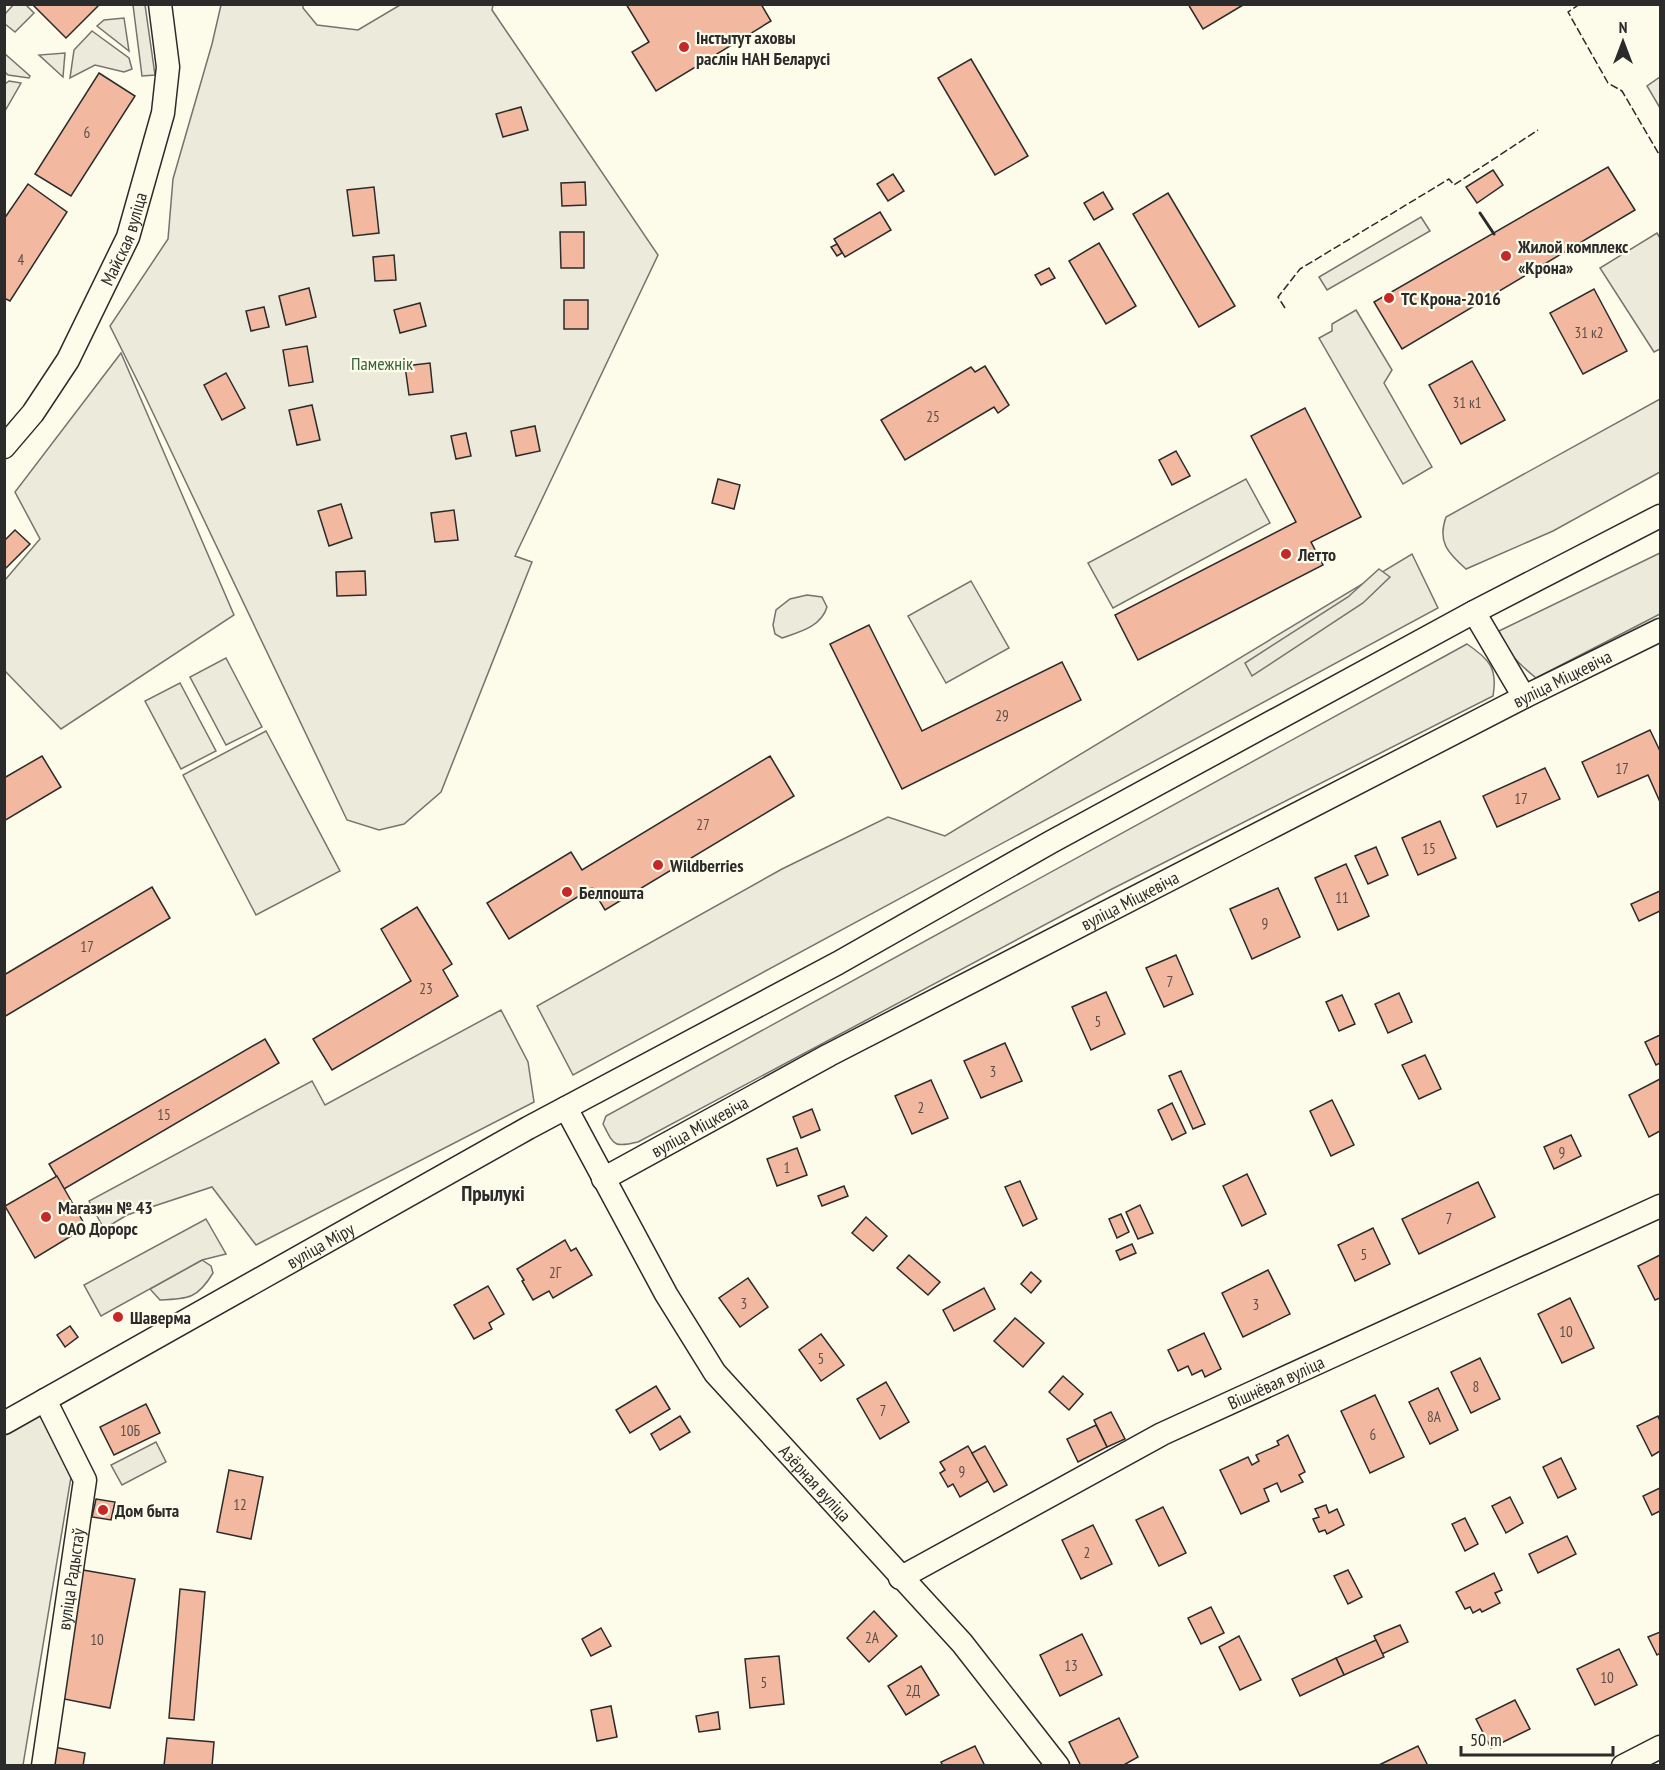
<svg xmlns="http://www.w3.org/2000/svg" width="1665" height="1770" font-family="'PT Sans Narrow',sans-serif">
  <rect width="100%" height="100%" fill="#fdfbea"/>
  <!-- green -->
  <g fill="#ecebdb" stroke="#74746e" stroke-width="1.5">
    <polygon points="14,4 26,5 34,13 15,32 5,24 5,14"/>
    <polygon points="221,5 303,5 303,8 317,25 358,30 400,5 493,5 492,10 658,255 515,556 532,562 441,792 404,824 379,830 347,820 143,392 110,326 168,239 173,179 212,44"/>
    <polygon points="124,18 129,51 97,26 104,20"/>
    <polygon points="92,31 129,58 132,69 124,72 95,65 70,78 74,50"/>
    <polygon points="4,53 30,76 29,78 8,75 5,72"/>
    <polygon points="65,53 63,77 39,55"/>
    <polygon points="9,81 21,83 5,111 5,84"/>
    <polygon points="121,353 234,615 61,729 5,671 5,580 40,539 15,492"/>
    <path d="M1660,399V472L1553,531L1466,569C1448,553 1437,542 1446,517Z"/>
    <path d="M1660,553V614L1536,678C1520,665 1505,651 1499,631Z"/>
    <polygon points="1412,554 1438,608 573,1075 537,1006 782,869 888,817 945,836"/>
    <path d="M807,595L822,597L827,607C821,627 799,632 782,638L775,634L773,625L776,610L790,599Z"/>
    <path d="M1467,644C1489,659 1498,668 1493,696L1110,890L638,1142C613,1148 614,1145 603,1124L606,1116Z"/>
    <polygon points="226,658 262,727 226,745 190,677"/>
    <polygon points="180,683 216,751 181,769 145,701"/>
    <polygon points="266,731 340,871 256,915 183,775"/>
    <polygon points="501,1010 528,1062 534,1102 256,1245 212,1187 127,1215 104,1229 89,1201 312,1081 325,1105"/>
    <path d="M202,1260L211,1266L213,1273C198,1298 189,1299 160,1300L150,1289Z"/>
    <polygon points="56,1401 77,1441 23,1765 5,1765 4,1430"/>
  </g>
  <!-- parking -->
  <g fill="#eceadb" stroke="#74746e" stroke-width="1.5">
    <polygon points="133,5 145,5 155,75 142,76"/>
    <polygon points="1660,77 1660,108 1647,86"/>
    <polygon points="1421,217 1430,231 1327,290 1319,277"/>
    <polygon points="1657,233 1660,238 1660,349 1654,352 1600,268"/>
    <polygon points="1356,310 1392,370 1384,383 1432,467 1403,484 1319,338 1332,331 1332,324"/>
    <polygon points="1246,479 1270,523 1113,608 1088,563"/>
    <polygon points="1379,569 1390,577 1363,603 1252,676 1245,663 1348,597"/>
    <polygon points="971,581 1009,648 946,683 908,616"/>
    <polygon points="206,1219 226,1254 202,1260 101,1316 84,1285"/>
    <polygon points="156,1442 166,1462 122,1485 111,1465"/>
  </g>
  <!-- building -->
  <g fill="#f2b8a0" stroke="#2b2b2b" stroke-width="1.5">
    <polygon points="32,4 98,4 99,5 66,38"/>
    <polygon points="626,4 761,4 771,21 656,91 632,52 649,42"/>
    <polygon points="1188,4 1242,4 1243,5 1203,29"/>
    <polygon points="971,59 1028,156 995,175 938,78"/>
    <polygon points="99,73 135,96 71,196 35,174"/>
    <polygon points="521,107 528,130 503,137 496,114"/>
    <polygon points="1608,167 1635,210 1402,349 1374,302"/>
    <polygon points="1493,170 1503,185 1477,203 1466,187"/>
    <polygon points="893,174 904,191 888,201 877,184"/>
    <polygon points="585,182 586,205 562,206 561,183"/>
    <polygon points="28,184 67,212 10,301 4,298 4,219"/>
    <polygon points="374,187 379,233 353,236 347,190"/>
    <polygon points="1103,192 1113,209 1094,220 1084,203"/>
    <polygon points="1168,193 1235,306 1199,327 1133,214"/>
    <polygon points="880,212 891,230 845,257 834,239"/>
    <polygon points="560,232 584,232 584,268 561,268"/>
    <polygon points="1099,243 1136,306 1106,324 1069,261"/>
    <polygon points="837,244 842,253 837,256 831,247"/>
    <polygon points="394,255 396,280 375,281 373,257"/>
    <polygon points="1049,268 1055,278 1041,285 1035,275"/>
    <polygon points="309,288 316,317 286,325 279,296"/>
    <polygon points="1594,289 1627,351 1583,374 1550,313"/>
    <rect x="564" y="300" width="24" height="29"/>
    <polygon points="420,303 426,326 400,333 394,310"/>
    <polygon points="264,307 269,327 251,331 246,311"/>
    <polygon points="307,346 313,382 289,386 283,350"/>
    <polygon points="1472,361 1505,420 1461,444 1429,385"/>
    <polygon points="430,363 433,392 409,395 405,366"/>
    <polygon points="985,366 1009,405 998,413 994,407 905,460 881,420 971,367 975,372"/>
    <polygon points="226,373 245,408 222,420 204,385"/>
    <polygon points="312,405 320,440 297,445 289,410"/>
    <polygon points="1305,408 1361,517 1311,542 1323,565 1138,660 1115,615 1296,522 1251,436"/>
    <polygon points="535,426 540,451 516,456 511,431"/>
    <polygon points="466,433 471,456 456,459 451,436"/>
    <polygon points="1176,451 1190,476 1172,485 1159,460"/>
    <polygon points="718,479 740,485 734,509 712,503"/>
    <polygon points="341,504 352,538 329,546 318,511"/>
    <polygon points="454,510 458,540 435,542 431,513"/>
    <polygon points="15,530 30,544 4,570 4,541"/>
    <polygon points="365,571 366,595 337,596 336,572"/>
    <polygon points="869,625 922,731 1062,662 1081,700 902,789 830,644"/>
    <polygon points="1650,730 1660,751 1660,802 1648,775 1598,797 1582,762"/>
    <polygon points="42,756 61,787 4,821 4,778"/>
    <polygon points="770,756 794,796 605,910 592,888 509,939 487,903 571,852 582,870"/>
    <polygon points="1545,768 1560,799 1497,827 1483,796"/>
    <polygon points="1440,821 1456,858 1418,875 1402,838"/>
    <polygon points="1376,847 1388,875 1368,884 1355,856"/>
    <polygon points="1346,864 1369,916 1338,930 1315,878"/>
    <polygon points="152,887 170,918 4,1017 4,975"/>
    <polygon points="1278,888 1300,937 1252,959 1230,909"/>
    <polygon points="1660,891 1660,911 1639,921 1631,904"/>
    <polygon points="417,907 452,964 443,970 458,996 332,1070 313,1039 411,981 381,929"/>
    <polygon points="1176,955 1193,994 1164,1007 1146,968"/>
    <polygon points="1106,992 1125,1034 1091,1050 1072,1007"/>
    <polygon points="1399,993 1412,1022 1388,1033 1375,1004"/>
    <polygon points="1342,995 1355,1024 1339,1031 1326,1002"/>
    <polygon points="1660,1035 1660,1063 1656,1065 1645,1042"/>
    <polygon points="265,1039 279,1063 64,1189 49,1164"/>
    <polygon points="1005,1043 1022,1081 981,1098 964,1061"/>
    <polygon points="1425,1055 1441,1089 1419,1099 1402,1065"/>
    <polygon points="1181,1071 1205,1124 1193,1129 1169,1076"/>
    <polygon points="1660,1079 1660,1131 1649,1137 1629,1095"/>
    <polygon points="931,1080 948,1118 912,1134 895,1096"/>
    <polygon points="1332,1100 1354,1145 1331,1156 1310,1111"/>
    <polygon points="1172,1103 1186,1133 1172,1140 1158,1110"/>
    <polygon points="812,1109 820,1130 801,1138 793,1117"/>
    <polygon points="1571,1135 1581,1156 1554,1169 1544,1147"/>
    <polygon points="797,1148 807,1175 777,1186 767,1159"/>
    <polygon points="1247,1174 1266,1214 1242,1226 1223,1186"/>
    <polygon points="57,1176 86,1227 35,1258 5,1206"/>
    <polygon points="1020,1181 1037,1219 1023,1226 1005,1187"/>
    <polygon points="1478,1182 1495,1217 1419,1254 1402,1219"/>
    <polygon points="844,1186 848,1196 822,1206 818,1196"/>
    <polygon points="1140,1205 1153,1233 1138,1239 1126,1212"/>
    <polygon points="1121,1214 1129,1232 1117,1238 1109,1219"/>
    <polygon points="866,1217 887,1236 873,1251 852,1233"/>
    <polygon points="1373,1228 1390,1264 1355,1281 1338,1245"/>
    <polygon points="565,1240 571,1251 576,1248 592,1275 553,1298 549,1291 533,1300 522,1281 524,1280 517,1269"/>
    <polygon points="1132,1244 1136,1253 1120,1260 1116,1251"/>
    <polygon points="909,1255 940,1282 928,1295 897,1268"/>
    <polygon points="1660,1255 1660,1298 1655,1300 1638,1266"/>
    <polygon points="1268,1270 1290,1314 1243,1337 1222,1293"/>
    <polygon points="1031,1272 1041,1281 1031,1293 1021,1284"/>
    <polygon points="748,1278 768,1307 740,1327 719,1298"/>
    <polygon points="488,1286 504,1314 489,1323 492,1329 474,1339 454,1305"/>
    <polygon points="984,1288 995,1309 954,1331 943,1310"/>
    <polygon points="1570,1298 1594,1348 1562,1363 1538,1314"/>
    <polygon points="1015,1318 1044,1343 1023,1367 994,1341"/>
    <polygon points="70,1326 78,1337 65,1347 57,1335"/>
    <polygon points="1204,1333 1221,1369 1205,1377 1202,1370 1192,1375 1188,1366 1178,1371 1168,1350"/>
    <polygon points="821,1334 844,1365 821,1381 799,1350"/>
    <polygon points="1480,1358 1500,1399 1471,1413 1451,1372"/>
    <polygon points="1063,1376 1083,1394 1069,1410 1049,1392"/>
    <polygon points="886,1382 909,1422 880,1439 857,1399"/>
    <polygon points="656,1386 670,1409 630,1433 616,1410"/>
    <polygon points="1438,1388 1458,1430 1430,1444 1409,1402"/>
    <polygon points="1375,1395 1404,1457 1370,1473 1341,1411"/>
    <polygon points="146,1404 160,1433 114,1455 100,1427"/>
    <polygon points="1111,1412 1125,1439 1107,1447 1094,1420"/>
    <polygon points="680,1416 690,1432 660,1450 651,1434"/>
    <polygon points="1658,1416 1660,1421 1660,1451 1652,1456 1637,1426"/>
    <polygon points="1096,1425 1107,1447 1078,1462 1067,1439"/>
    <polygon points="1288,1435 1305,1472 1299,1475 1303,1482 1281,1492 1277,1483 1264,1489 1269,1501 1241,1514 1220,1470 1248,1457 1252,1465 1259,1461 1256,1455 1279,1445 1277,1441"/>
    <polygon points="968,1446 988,1481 960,1497 953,1484 948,1487 940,1473 945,1470 940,1462"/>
    <polygon points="985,1446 1007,1485 994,1492 972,1453"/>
    <polygon points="1561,1458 1576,1489 1558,1498 1543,1467"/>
    <polygon points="229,1470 263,1477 251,1539 217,1532"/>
    <polygon points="1660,1488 1660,1511 1652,1515 1643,1496"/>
    <polygon points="1510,1497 1523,1523 1506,1533 1492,1506"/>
    <polygon points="96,1499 115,1502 111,1520 92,1517"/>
    <polygon points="1326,1505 1329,1513 1337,1509 1344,1525 1327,1534 1325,1530 1319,1532 1313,1519 1319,1517 1315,1509"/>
    <polygon points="1163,1507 1186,1553 1159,1566 1136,1520"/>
    <polygon points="1465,1518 1478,1544 1465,1551 1452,1524"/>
    <polygon points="1093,1525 1112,1564 1081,1579 1062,1540"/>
    <polygon points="1567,1536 1576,1554 1538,1573 1529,1554"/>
    <polygon points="83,1570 135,1579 110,1708 59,1698"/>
    <polygon points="1348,1570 1362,1597 1348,1604 1334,1576"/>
    <polygon points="1494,1573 1502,1590 1495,1593 1500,1603 1482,1612 1480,1609 1473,1613 1470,1607 1465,1609 1456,1592"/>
    <polygon points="180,1589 205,1592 194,1720 169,1718"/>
    <polygon points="1211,1607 1224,1633 1201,1644 1188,1618"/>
    <polygon points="874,1611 897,1636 869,1662 847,1638"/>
    <polygon points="1400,1625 1408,1642 1382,1654 1374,1636"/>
    <polygon points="601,1628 611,1646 591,1656 582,1639"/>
    <polygon points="1660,1632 1660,1653 1657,1655 1648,1637"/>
    <polygon points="1082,1634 1102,1675 1060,1696 1040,1655"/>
    <polygon points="1239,1636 1261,1680 1240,1690 1219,1647"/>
    <polygon points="1376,1640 1384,1657 1344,1675 1336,1658"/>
    <polygon points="1619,1649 1637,1685 1595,1705 1577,1669"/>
    <polygon points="779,1656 784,1704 750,1708 745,1659"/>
    <polygon points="1336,1658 1344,1675 1300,1696 1292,1679"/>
    <polygon points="921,1666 939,1695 906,1715 888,1686"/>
    <polygon points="1515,1700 1530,1729 1491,1748 1476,1719"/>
    <polygon points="611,1706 617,1737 597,1741 591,1710"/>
    <polygon points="718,1712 720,1729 699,1732 696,1716"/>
    <polygon points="1119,1718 1138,1757 1122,1766 1081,1766 1069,1742"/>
    <polygon points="167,1738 214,1742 212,1766 164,1766"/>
    <polygon points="975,1746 985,1766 943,1766 941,1762"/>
    <polygon points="1418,1746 1428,1766 1377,1766"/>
    <polygon points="54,1747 85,1753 83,1766 50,1766"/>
  </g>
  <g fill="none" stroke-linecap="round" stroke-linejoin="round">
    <defs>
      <g id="minor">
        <path id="s1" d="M4,447L33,413L68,360L128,237L163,113L168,67L160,4"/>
        <polyline points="1474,612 1524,697"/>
        <path id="s2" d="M566,1108L666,1294L715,1373L962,1643L1058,1766"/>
        <path id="s3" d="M603,1179L829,1055L1524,697L1660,630"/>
        <path id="s4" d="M4,1423L528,1128L838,963L1051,842L1474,612L1660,516"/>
        <path id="s5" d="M900,1578L1162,1434L1660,1206"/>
        <path id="s6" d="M43,1766L85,1480L45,1400"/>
        <polyline points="1623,1766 1660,1747"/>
      </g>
    </defs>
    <!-- minor casing -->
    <use href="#minor" stroke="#2b2b2b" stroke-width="25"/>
    <!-- minor -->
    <use href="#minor" stroke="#fdfbea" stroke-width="22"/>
    <!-- fence -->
    <g stroke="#2b2b2b" stroke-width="1.5" stroke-dasharray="8 3" stroke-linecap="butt">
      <polyline points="1580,4 1568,12 1608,83 1622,91 1660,156"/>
      <polyline points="1285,308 1278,297 1300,269 1449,179 1454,185 1538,130"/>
    </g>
    <!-- wall -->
    <polyline stroke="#2b2b2b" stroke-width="3" points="1480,213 1494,234"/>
  </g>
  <!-- markers -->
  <g fill="#c62828" stroke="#fdfbea" stroke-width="2">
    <circle cx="684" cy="47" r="6"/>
    <circle cx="1506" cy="256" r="6"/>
    <circle cx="1389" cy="298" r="6"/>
    <circle cx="1286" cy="554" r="6"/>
    <circle cx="658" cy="865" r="6"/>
    <circle cx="567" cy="892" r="6"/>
    <circle cx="46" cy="1217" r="6"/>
    <circle cx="118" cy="1317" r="6"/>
    <circle cx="103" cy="1510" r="6"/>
  </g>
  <g text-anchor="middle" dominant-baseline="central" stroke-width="4.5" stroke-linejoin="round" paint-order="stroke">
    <!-- number labels -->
    <g font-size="15" fill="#5d4e48">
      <text x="87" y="132">6</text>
      <text x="21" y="259">4</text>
      <text x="1589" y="332">31 к2</text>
      <text x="1467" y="402">31 к1</text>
      <text x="933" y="416">25</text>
      <text x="1002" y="715">29</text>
      <text x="1622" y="768">17</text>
      <text x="1521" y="798">17</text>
      <text x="703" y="824">27</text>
      <text x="1429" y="848">15</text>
      <text x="1342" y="897">11</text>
      <text x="1265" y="923">9</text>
      <text x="87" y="946">17</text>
      <text x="1170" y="981">7</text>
      <text x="426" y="988">23</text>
      <text x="1098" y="1021">5</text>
      <text x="993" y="1071">3</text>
      <text x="921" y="1107">2</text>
      <text x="164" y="1114">15</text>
      <text x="1562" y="1152">9</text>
      <text x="787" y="1167">1</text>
      <text x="1449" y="1218">7</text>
      <text x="1364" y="1254">5</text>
      <text x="555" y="1272">2Г</text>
      <text x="744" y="1303">3</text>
      <text x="1256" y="1304">3</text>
      <text x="1566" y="1331">10</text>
      <text x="821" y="1358">5</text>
      <text x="1476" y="1386">8</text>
      <text x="883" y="1410">7</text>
      <text x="1434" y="1416">8А</text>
      <text x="130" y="1430">10Б</text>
      <text x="1373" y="1434">6</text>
      <text x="962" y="1471">9</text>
      <text x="240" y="1504">12</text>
      <text x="1087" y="1552">2</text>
      <text x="872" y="1637">2А</text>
      <text x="97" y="1639">10</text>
      <text x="1071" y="1665">13</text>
      <text x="1607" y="1677">10</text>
      <text x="764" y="1682">5</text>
      <text x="913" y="1690">2Д</text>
    </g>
    <!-- poi labels -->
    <g font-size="18" font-weight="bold" fill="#2b2b2b" stroke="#fdfbea" text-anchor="start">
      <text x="696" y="37">Інстытут аховы<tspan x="696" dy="21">раслін НАН Беларусі</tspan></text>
      <text x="1518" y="246">Жилой комплекс<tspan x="1518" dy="21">«Крона»</tspan></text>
      <text x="1401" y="298">ТС Крона-2016</text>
      <text x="1298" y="554">Летто</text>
      <text x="670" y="865">Wildberries</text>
      <text x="579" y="892">Белпошта</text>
      <text x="58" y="1207">Магазин № 43<tspan x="58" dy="21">ОАО Дорорс</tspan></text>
      <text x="130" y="1317">Шаверма</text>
      <text x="115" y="1510">Дом быта</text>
    </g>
    <!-- street labels -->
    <g font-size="18" fill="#2b2b2b" stroke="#fdfbea">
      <text stroke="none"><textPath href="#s1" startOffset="242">Майская вуліца</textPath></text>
      <text stroke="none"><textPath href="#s3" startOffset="1082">вуліца Міцкевіча</textPath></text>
      <text stroke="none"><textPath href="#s3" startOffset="596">вуліца Міцкевіча</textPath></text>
      <text stroke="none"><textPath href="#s3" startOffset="110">вуліца Міцкевіча</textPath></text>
      <text stroke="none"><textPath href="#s4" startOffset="363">вуліца Міру</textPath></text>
      <text stroke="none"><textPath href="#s5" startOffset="424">Вішнёвая вуліца</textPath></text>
      <text stroke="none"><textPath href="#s2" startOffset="453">Азёрная вуліца</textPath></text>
      <text stroke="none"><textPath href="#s6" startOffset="189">вуліца Радыстаў</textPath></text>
    </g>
    <!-- park labels -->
    <g font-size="18" fill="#34623c" stroke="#fdfbea">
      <text x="382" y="363">Памежнік</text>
    </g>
    <!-- quarter labels -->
    <g font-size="21" font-weight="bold" fill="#2b2b2b" stroke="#fdfbea">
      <text x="493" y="1193">Прылукі</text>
    </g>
  </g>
  <!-- border -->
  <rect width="1665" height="1770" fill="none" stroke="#2b2b2b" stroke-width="12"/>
  <!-- north arrow -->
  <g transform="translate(1623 42)" stroke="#fdfbea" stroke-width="4.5" paint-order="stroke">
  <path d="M0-4.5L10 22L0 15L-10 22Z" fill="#2b2b2b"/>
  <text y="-9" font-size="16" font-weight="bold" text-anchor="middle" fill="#2b2b2b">N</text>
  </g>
  <!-- scale -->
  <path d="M1461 1746v9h152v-9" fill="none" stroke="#2b2b2b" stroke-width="3"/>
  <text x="1470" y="1746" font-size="18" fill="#2b2b2b" stroke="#fdfbea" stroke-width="4.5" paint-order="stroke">50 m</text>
</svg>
